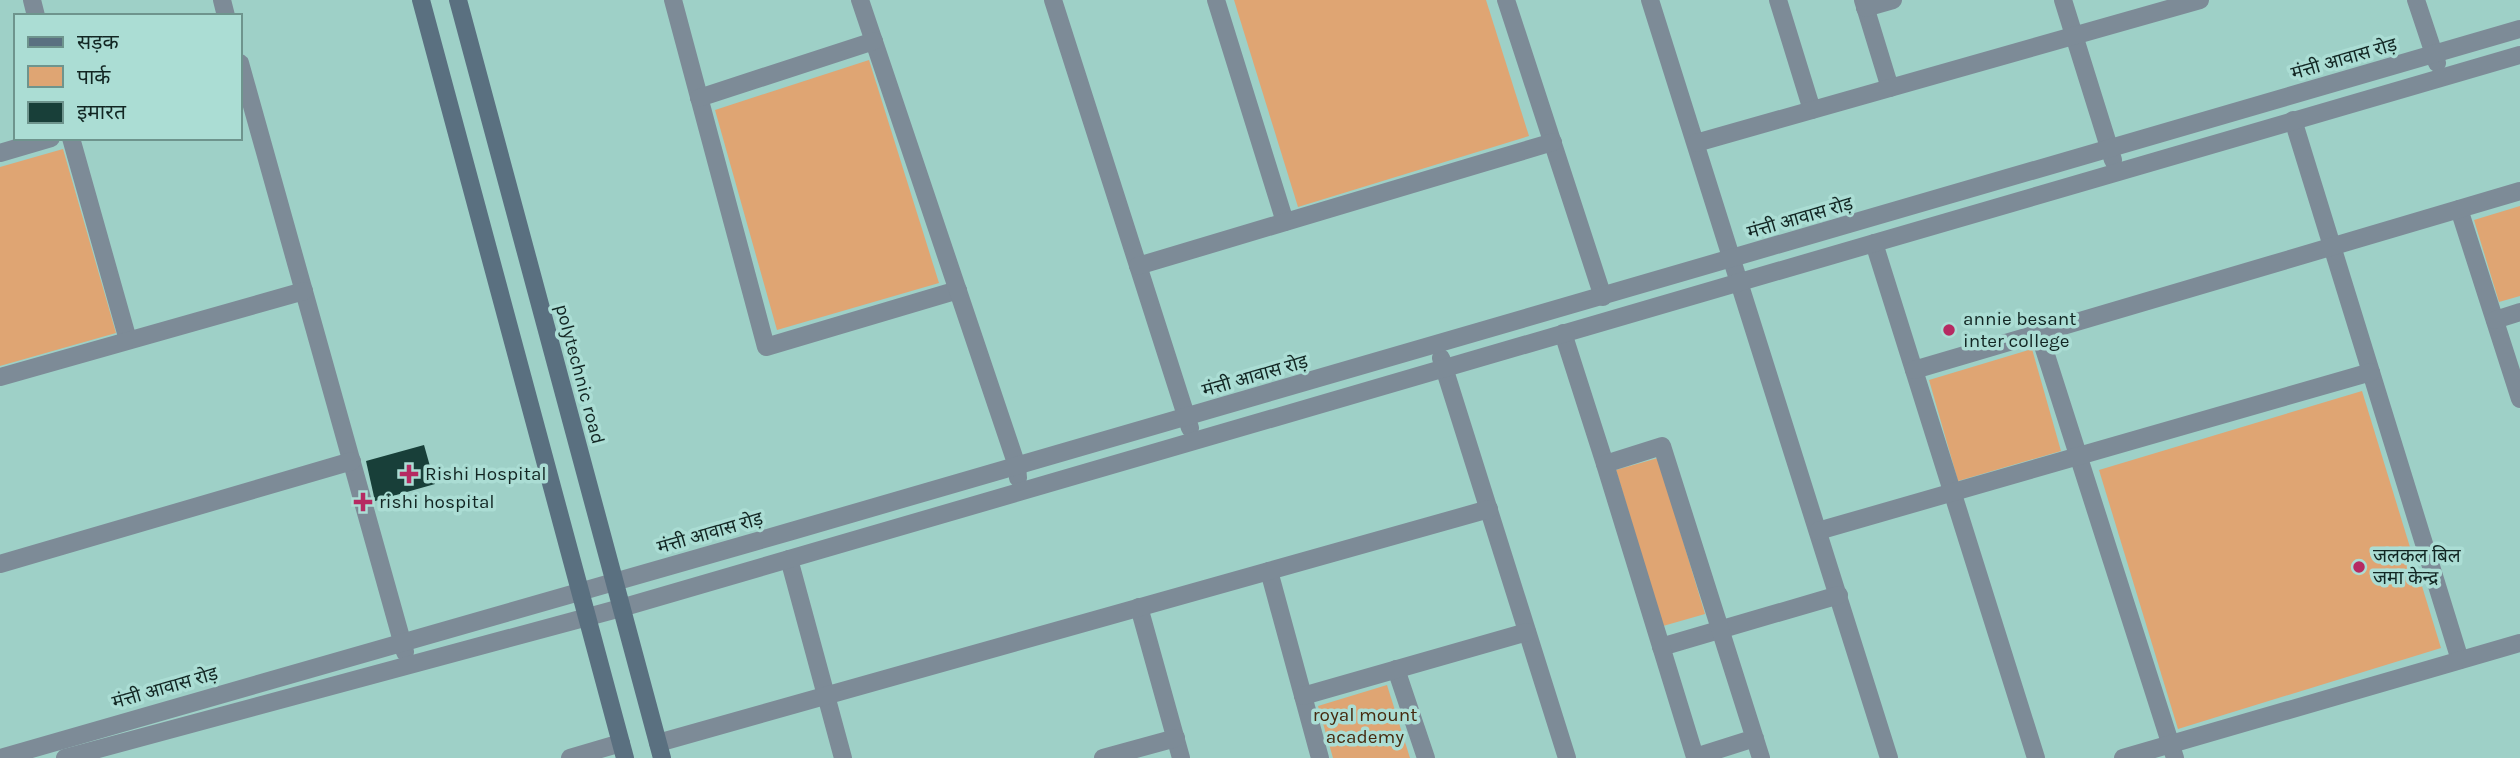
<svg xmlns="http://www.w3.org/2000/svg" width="2520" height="758" font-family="Karla,'Noto Sans Devanagari',sans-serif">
  <rect width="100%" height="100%" fill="#9ed0c7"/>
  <!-- green -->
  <g fill="#dfa573">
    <polygon points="1234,0 1486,0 1529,136 1298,207"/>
    <polygon points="869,60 939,283 777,330 715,110"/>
    <polygon points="63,149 116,333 0,366 0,167"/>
    <polygon points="2520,206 2520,296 2499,302 2474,220"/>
    <polygon points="2032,349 2061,451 1958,481 1929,380"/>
    <polygon points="2362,391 2441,648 2178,729 2099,470"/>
    <polygon points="1658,458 1705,614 1663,626 1616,470"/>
    <polygon points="1387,685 1410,758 1333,758 1318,706"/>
  </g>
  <!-- building -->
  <polygon fill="#183f39" points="424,445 435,484 375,501 366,461"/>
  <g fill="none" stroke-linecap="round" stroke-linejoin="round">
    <!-- street -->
    <g stroke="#7d8b97" stroke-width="18">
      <polyline points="32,0 36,16"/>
      <polyline points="222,0 226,16"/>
      <polyline points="673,0 766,347 958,290"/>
      <polyline points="860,0 1017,466 1018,478"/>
      <polyline points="1053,0 1190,428"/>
      <polyline points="1216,0 1285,222"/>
      <polyline points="1506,0 1603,297"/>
      <polyline points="1650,0 1889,758"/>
      <polyline points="1778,0 1812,110"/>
      <polyline points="1863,0 1890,88"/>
      <polyline points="2063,0 2113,160"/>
      <polyline points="2416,0 2437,63"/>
      <polyline points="1865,8 1893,0"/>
      <polyline points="240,63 405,652"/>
      <polyline points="699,98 874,41"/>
      <polyline points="2293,120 2460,660"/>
      <polyline points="71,138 128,340"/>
      <polyline points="1696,143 2200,0"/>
      <polyline points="0,153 51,138"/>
      <polyline points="2459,209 2520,399"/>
      <polyline points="1874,243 2036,758"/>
      <polyline points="1138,266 1553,142"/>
      <polyline points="2495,320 2520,312"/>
      <polyline points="1563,333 1605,464"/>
      <polyline points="2039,333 2175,758"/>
      <polyline points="1441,358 1567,758"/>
      <polyline points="1914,370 2520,191"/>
      <polyline points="0,377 304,291"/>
      <polyline points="1818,531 2371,372"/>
      <polyline points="789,559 843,758"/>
      <polyline points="0,564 352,461"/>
      <polyline points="1269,571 1320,758"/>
      <polyline points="1139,607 1181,758"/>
      <polyline points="1661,647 1839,595"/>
      <polyline points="1396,669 1426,758"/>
      <polyline points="1303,696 1527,632"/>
      <polyline points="1755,738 1695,757 1605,464 1662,446 1761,758"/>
      <polyline points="658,743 1489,509"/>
      <polyline points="0,758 792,531 2520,29"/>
      <polyline points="65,758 621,608 2520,55"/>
      <polyline points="570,758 621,743"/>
      <polyline points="1103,758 1176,738"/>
      <polyline points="2123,758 2520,643"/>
    </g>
    <!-- secondary -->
    <g stroke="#5a7080" stroke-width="18">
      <polyline points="421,0 625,758"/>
      <polyline points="458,0 662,758"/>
    </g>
  </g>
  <!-- markers -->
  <g fill="#b62a62" stroke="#abddd4" stroke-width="2.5">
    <circle cx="1949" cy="330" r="7"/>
    <path d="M405.5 463.5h7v7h7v7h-7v7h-7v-7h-7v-7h7z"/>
    <path d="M359.5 491.5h7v7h7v7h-7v7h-7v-7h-7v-7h7z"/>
    <circle cx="2359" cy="567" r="7"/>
  </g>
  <g text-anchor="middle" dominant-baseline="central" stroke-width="7" stroke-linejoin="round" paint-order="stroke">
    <!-- street labels -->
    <g font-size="19" fill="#122623" stroke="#abddd4">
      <text transform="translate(2344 59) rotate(-16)">मंत्ती आवास रोड़</text>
      <text transform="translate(1800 218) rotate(-16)">मंत्ती आवास रोड़</text>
      <text transform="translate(580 374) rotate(75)">polytechnic road</text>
      <text transform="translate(1255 376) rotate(-16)">मंत्ती आवास रोड़</text>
      <text transform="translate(710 533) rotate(-16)">मंत्ती आवास रोड़</text>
      <text transform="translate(165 688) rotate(-16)">मंत्ती आवास रोड़</text>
    </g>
    <!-- poi labels -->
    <g font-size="19" fill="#122623" stroke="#abddd4" text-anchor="start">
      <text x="1963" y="319">annie besant<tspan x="1963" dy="22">inter college</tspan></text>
      <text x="425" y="474">Rishi Hospital</text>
      <text x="379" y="502">rishi hospital</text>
      <text x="2373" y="556">जलकल बिल<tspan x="2373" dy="22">जमा केन्द्र</tspan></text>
    </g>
    <!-- park labels -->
    <g font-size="19" fill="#462a0f" stroke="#abddd4">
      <text x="1365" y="715">royal mount<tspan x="1365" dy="22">academy</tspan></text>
    </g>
  </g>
  <!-- legend -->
  <rect x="14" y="14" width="228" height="126" fill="#abddd4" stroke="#6e948d" stroke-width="2"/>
  <rect x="28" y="37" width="35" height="10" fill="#5a7080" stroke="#6e948d" stroke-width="2"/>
  <text x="77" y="49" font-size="21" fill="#122623">सड़क</text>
  <rect x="28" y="66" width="35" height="21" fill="#dfa573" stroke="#6e948d" stroke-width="2"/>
  <text x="77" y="84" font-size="21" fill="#122623">पार्क</text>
  <rect x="28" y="102" width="35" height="21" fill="#183f39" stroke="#6e948d" stroke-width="2"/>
  <text x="77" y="119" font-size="21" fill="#122623">इमारत</text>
</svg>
